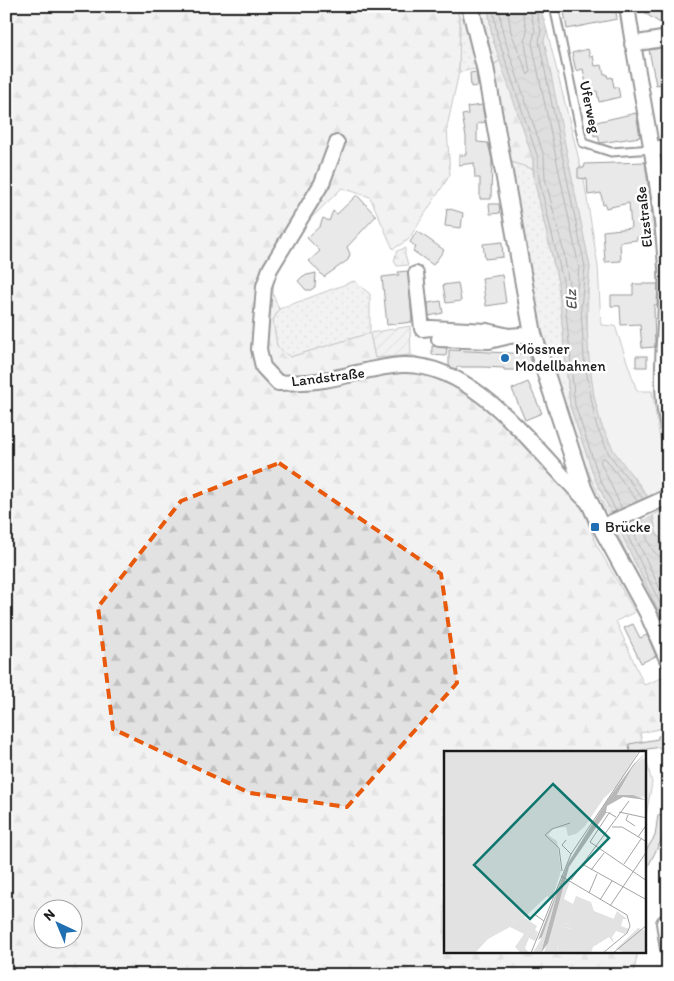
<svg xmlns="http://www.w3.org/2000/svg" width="674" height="981" font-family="Itim,sans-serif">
  <defs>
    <pattern id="grass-dots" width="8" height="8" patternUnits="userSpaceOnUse" patternTransform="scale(1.25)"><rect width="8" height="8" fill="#e2e2e2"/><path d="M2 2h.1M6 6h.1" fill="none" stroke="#c1c1c1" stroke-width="1.8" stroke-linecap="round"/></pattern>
    <pattern id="forest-firs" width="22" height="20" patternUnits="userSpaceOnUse" patternTransform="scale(1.25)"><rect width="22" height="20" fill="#e2e2e2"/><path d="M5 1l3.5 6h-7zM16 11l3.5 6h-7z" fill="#c1c1c1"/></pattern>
    <pattern id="garden-furrows" width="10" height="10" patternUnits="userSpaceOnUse" patternTransform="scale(1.25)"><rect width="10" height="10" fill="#e2e2e2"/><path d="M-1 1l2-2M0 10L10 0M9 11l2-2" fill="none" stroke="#c1c1c1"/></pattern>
    <pattern id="water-waves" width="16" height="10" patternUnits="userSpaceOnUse" patternTransform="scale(1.25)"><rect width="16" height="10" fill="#b8b8b8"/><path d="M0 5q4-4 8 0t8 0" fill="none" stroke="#9e9e9e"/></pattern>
  </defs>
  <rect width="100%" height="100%" fill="#fff"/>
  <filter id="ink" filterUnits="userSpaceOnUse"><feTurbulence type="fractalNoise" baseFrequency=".02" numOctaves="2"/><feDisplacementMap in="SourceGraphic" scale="10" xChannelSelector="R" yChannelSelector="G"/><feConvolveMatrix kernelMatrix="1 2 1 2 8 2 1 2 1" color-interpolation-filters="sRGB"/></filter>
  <g filter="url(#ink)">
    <!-- grass -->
    <g fill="url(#grass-dots)" stroke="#7f7f7f">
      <polygon points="456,6 463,6 476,69 459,72 460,21"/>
      <polygon points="479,6 488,6 492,37 501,60 492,65"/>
      <path d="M511,162L533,169L534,179L558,282L570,406L595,479L612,514L609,516C586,470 563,417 550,367C532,300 523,231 511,162Z"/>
      <polygon points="405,248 405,255 408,265 397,266 394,261 397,251"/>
      <polygon points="354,281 370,294 370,333 290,357 277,347 273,320 279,309"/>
      <polygon points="620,531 668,631 668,640 617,533"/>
    </g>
    <!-- forest -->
    <g fill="url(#forest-firs)" stroke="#7f7f7f" fill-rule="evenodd">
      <path d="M6,6H456L460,21L459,72L447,127L450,175L408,240L393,249L370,197L342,188L305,224L274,272L273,294L279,309L273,320L277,346L290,357L370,333L375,358L411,355L436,363L527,431L556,458L578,496L596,544L635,612L616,621L644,685L667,676L668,727L640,733L645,752H445V952H638L633,975H6ZM42,908H72V938H42Z"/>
      <polygon points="501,60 533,159 533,169 511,162 494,65"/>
      <polygon points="645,755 652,783 645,820"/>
    </g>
    <!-- park -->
    <g fill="#e2e2e2" stroke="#7f7f7f">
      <path d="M547,31L584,180L598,266L601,325L615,326L637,391H652L668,486L648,497C638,480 623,467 613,451C584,400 585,324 590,267L543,40Z"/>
      <polygon points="668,508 668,552 656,532 653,515"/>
    </g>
    <!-- garden -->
    <polygon fill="url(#garden-furrows)" stroke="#7f7f7f" points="410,326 411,355 375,358 370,333"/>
    <!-- water -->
    <polygon fill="url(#water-waves)" stroke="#7a7a7a" points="488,6 540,6 547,31 544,40 590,267 586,308 589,358 594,396 601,424 614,451 649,499 656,532 668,552 668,631 595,479 570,406 558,282 534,179 533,159 492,37"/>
    <!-- pier -->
    <polygon fill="#fff" points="650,496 655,514 618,532 610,515"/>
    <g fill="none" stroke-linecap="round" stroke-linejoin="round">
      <!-- shore -->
      <g stroke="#5a5a5a" stroke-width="1">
        <polyline points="493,6 497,35 538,158 539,179 563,281 575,405 599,477 616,511"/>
        <polyline points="499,6 503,34 544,156 545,178 564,253 571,299 574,301 576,299 579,267 532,43 535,31 529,6"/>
        <polyline points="507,6 511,32 528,75 530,72 525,43 527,30 521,6"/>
        <polyline points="535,6 541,31 539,41 585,267 581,308 584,358 596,425 609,454 643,499"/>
        <polyline points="622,509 600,461 602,458 605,458 638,502"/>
        <path d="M642,518C645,532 649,558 668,559"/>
        <polyline points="629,523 668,606"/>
        <polyline points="623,526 668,620"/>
      </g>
    </g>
    <!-- building -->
    <g fill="#cecece" stroke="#1c1c1c">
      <polygon points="563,6 615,6 617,19 567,29"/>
      <polygon points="645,6 668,6 668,28 646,14"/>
      <polygon points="668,47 668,83 656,85 649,50"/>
      <polygon points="588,49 590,57 593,56 595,66 602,65 604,74 607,74 608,78 612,77 614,87 618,87 620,97 599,102 597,91 588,93 583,69 576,71 572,53"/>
      <polygon points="476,72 478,86 471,87 470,73"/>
      <polygon points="482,105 485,122 477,124 477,142 488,143 492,160 491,199 480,199 480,178 475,178 474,163 459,165 459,155 466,155 466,137 462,115 468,114 467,107"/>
      <polygon points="636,113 640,137 600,143 598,135 594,136 592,123"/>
      <polygon points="645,162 655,235 637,237 637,240 620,242 621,261 605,262 603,231 631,228 629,203 606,208 605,204 603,205 601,193 588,195 587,179 578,178 578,168 584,168 585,164"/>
      <polygon points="357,195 376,216 347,247 350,254 348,260 324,277 309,261 320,251 307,238 320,226 323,218 329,221 333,211 337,214"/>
      <polygon points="489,204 499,204 500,213 490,214"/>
      <polygon points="447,208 463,213 461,228 445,226"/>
      <polygon points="417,231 444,250 433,265 413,251 416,247 410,242"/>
      <polygon points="502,242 503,257 485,259 483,244"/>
      <polygon points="408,271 412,322 387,325 382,277 399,275 398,272"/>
      <polygon points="316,273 315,287 311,290 306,290 298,281 303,276"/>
      <polygon points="502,275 506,303 486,306 482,278"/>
      <polygon points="458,283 461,301 446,303 443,285"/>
      <polygon points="633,284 658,284 657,305 654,305 655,347 642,348 640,324 621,325 620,306 611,306 611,295 633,295"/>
      <polygon points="441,301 443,313 429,316 428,303"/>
      <polygon points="432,346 447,348 446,356 432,355"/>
      <polygon points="449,350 529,354 534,370 504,370 504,368 482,367 458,367 455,369 449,366"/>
      <rect x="636" y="356" width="11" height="11"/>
      <polygon points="528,382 542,413 525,420 512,389"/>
      <polygon points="633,624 640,638 647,635 656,656 641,663 624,628"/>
      <polygon points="668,734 668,763 664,763 660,747 630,752 629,744 658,739 658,736"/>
      <polygon points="658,815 668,817 668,838 663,837 645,872 645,852 655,836"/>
    </g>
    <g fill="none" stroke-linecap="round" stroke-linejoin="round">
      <defs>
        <polyline id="service" points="554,6 583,143 611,152 653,149"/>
        <g id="minor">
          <path d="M627,6C640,94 661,180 666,268C669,321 656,375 668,427"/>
          <polyline points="632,44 668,38"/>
          <path d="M337,143L322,183L270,269L264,286L259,349L263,367L278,383C293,382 309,383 324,380C350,376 377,366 403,365C478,363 539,456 588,502"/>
          <polyline points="653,149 668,147"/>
          <polyline points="416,274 422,329 431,328 487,331 509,336 533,334"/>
          <polyline points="439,339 489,341 506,337"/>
          <polyline points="601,527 668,497"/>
          <polyline points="668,922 664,923 668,949"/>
        </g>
        <polyline id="tertiary" points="470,6 485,67 533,334 583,488 600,525 648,613 668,659"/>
      </defs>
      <!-- service casing -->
      <use href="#service" stroke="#1c1c1c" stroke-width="11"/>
      <!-- minor casing -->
      <use href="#minor" stroke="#1c1c1c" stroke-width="18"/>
      <!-- tertiary casing -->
      <use href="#tertiary" stroke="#1c1c1c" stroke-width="20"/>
      <!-- service -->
      <use href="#service" stroke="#fff" stroke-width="7"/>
      <!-- minor -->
      <use href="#minor" stroke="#fff" stroke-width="14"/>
      <!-- tertiary -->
      <use href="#tertiary" stroke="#fff" stroke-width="16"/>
    </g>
  </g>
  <!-- marked area -->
  <path d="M0 0H674V981H0ZM279,463L441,574L457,683L347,807L250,793L113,729L98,607L181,501Z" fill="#fff" fill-opacity=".55" fill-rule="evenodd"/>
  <path fill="none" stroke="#e8590c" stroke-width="4" stroke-dasharray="10 6" stroke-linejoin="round" d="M279,463L441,574L457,683L347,807L250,793L113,729L98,607L181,501Z"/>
  <!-- markers -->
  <g fill="#1f6fb2" stroke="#fff" stroke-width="2">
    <circle cx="505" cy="358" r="5"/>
    <rect x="590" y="522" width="10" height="10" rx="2.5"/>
  </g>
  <g text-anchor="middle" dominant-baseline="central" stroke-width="5" stroke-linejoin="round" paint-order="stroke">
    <!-- street labels -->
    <g font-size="15" fill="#1c1c1c" stroke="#fff">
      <text transform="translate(590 107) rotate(78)">Uferweg</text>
      <text transform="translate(644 217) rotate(-96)">Elzstraße</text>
      <text transform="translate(328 377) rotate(-7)">Landstraße</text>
    </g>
    <!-- poi labels -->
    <g font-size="15" fill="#1c1c1c" stroke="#fff" text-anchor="start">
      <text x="515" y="349">Mössner<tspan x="515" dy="17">Modellbahnen</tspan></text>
      <text x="605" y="527">Brücke</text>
    </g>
    <!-- water labels -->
    <g font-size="16" font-style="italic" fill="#5a5a5a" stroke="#fff">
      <text transform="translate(571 300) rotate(-93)">Elz</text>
    </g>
  </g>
  <!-- overview -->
  <g transform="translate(444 751)">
    <rect width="202" height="202" fill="#fff"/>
    <path d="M202,6V46L176,42L189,18ZM132,145L147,151L150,160L170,168L165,186L149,196L147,202H115L113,194L126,200L127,178L120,176V172L126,173L128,165L125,163ZM194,177L202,180V202H182L172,198Z" fill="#e2e2e2"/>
    <path d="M0,0L194,1L174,34L160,47L141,75L132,83L124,85L122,76L110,77L104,84L113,90L117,120L108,148L103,145L80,167L71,170L66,176L44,188L31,202H0ZM202,3L177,42L190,43L202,47L173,45L188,17Z" fill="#e2e2e2"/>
    <path d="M122,128L126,130L120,148L129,153L125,163L129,164L126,173L121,172L120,176L130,179L135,188L126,200L113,195L115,202H100ZM113,142L97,202H89L98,186ZM173,160L183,168H179L177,175L185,178L181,183L172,180L168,186L170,192L163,184ZM81,167L93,175L91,179L94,181L91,190L85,187L81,197L85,202H77L71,196L80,183L66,176L73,168Z" fill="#e2e2e2"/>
    <path d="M202,1L188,17L173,44H189L202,49L179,46L163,55L162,61H169L162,62L125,116L104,192L97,202L113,143L98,186L94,189L124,112L162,51L189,14Z" fill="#b8b8b8"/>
    <path fill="none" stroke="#a4a4a4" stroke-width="1" d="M175,61L203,67M184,64L182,69L191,75M172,66L165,62L146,91L203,130M168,76H178L203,91M194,86L203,73M122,89L118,94L127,103M138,113L203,149M180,113L197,88M147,119L160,102M118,120L115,97L101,84L108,78L126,72M117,125L183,164L186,175L183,182L159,202M127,129L185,50M145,142L153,123M156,149L168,130M166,155L203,100M87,168L90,163L100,170M87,202L127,103L196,0M169,202L203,174"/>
    <path fill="#0f766e" fill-opacity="0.15" stroke="#0f766e" stroke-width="2.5" d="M109,33L165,87L86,168L30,114Z"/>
    <rect width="202" height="202" fill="none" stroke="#1c1c1c" stroke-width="2.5"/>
  </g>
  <!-- margin -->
  <rect width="674" height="981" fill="none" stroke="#fff" stroke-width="25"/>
  <rect x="12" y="12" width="649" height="956" fill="none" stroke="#1c1c1c" stroke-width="2" filter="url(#ink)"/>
  <!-- north arrow -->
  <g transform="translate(58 924) rotate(316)"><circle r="24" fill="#ffffff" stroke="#a4a4a4"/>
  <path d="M0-4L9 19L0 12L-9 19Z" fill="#1f6fb2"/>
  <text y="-8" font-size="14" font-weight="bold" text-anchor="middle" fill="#1c1c1c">N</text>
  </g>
</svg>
